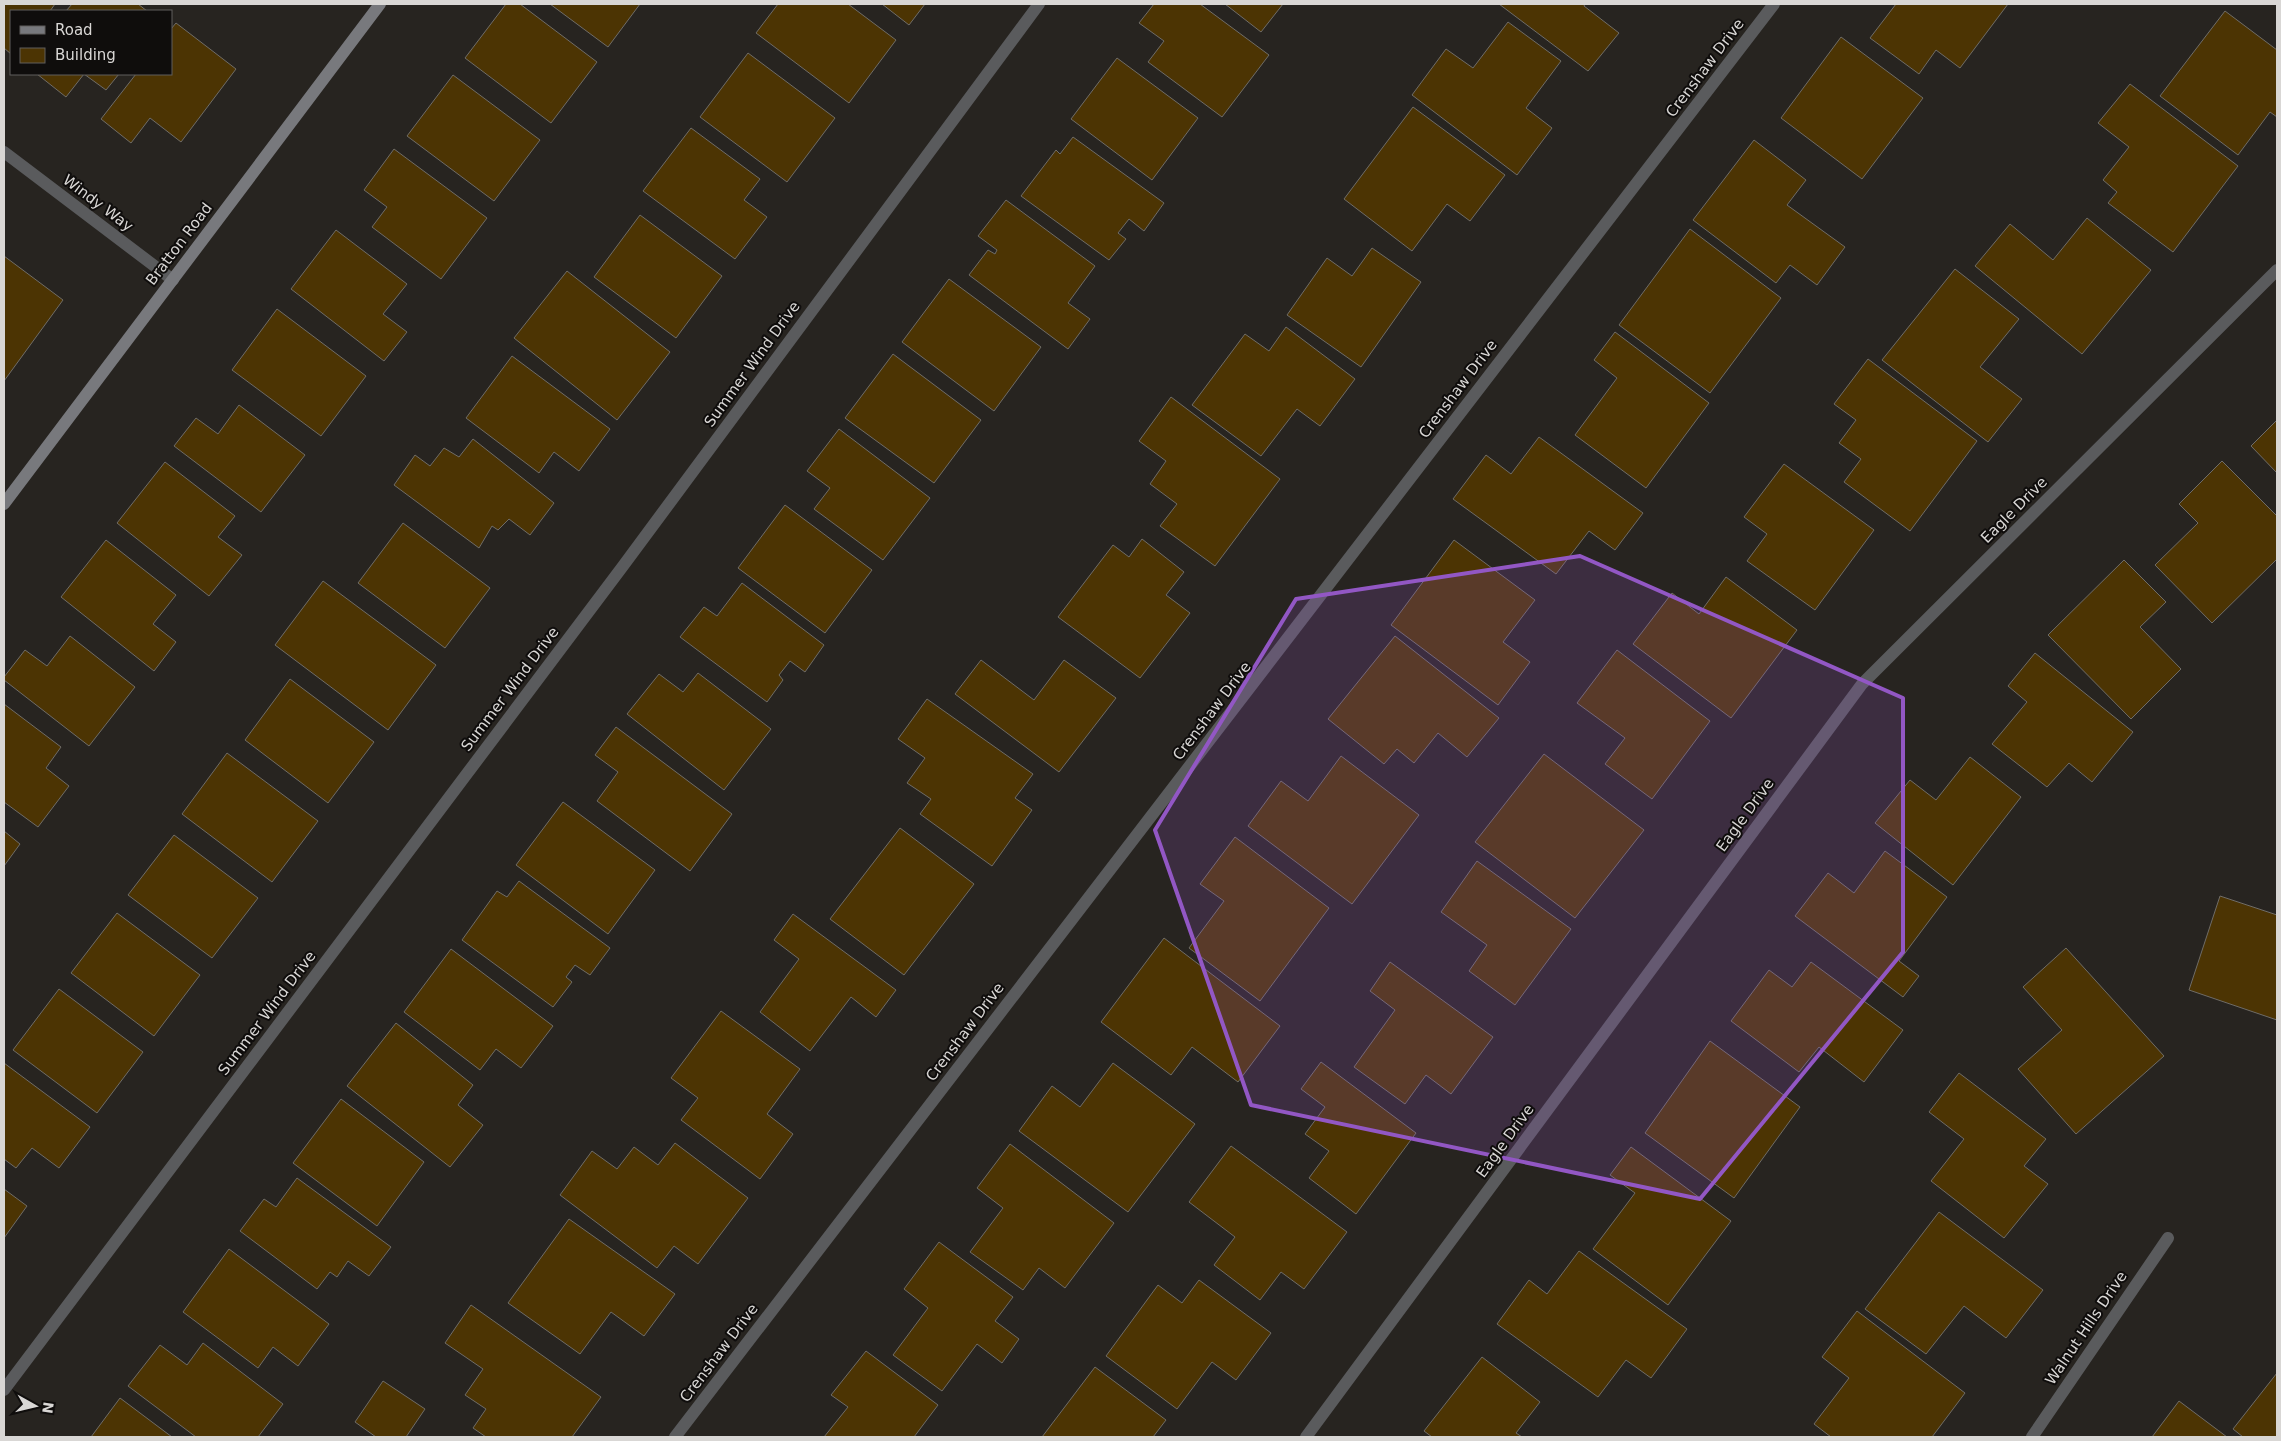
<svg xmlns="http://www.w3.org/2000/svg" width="2281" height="1441" font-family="'DejaVu Sans',sans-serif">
  <rect width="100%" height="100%" fill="#272420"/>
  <!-- building -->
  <g fill="#4c3403" stroke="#6f6c67">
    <polygon points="4,4 55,4 50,11 11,11 11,54 4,48"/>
    <polygon points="72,4 138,4 147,11 66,11"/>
    <polygon points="506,4 520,4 597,62 551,123 465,58"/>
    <polygon points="550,4 640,4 608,47"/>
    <polygon points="778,4 848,4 896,40 849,103 756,33"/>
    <polygon points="882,4 925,4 909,25"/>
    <polygon points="1154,4 1200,4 1269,55 1222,117 1148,62 1164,41 1139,23"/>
    <polygon points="1225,4 1283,4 1261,32"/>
    <polygon points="1499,4 1585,4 1584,6 1619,33 1588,71"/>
    <polygon points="1896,4 2008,4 1960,68 1936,50 1919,74 1870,38"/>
    <polygon points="2225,11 2277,50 2277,117 2270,112 2238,155 2160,96"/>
    <polygon points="1508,22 1561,61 1526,108 1552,128 1517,175 1412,95 1446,49 1473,68"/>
    <polygon points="176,23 236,69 181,142 150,118 131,143 101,119 136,74 171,74 171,29"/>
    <polygon points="1841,37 1923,98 1862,179 1781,118"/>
    <polygon points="748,53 835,118 787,182 700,117"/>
    <polygon points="1117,58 1198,118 1152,180 1071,119"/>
    <polygon points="37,74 119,74 106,90 84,74 66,97"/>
    <polygon points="453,75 540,140 494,201 407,136"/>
    <polygon points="2130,84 2238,166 2173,252 2108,203 2117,192 2103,180 2129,147 2098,123"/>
    <polygon points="1413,107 1505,175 1470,221 1447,204 1412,251 1344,199"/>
    <polygon points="691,128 760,179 744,200 767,217 735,259 643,191"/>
    <polygon points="1073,137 1164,203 1144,231 1129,219 1118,233 1126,239 1109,260 1021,196 1056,150 1060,154"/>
    <polygon points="1754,140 1806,180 1787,205 1845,247 1817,285 1790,265 1776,283 1693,220"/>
    <polygon points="394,149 487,218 441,279 372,227 387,207 364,190"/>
    <polygon points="1006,200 1095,266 1068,303 1090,319 1068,349 969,275 988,250 995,254 997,250 978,236"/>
    <polygon points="640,215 722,276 676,338 594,277"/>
    <polygon points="2087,218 2151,270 2082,354 1975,266 2010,224 2053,260"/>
    <polygon points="1690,229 1781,298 1710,393 1619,325"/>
    <polygon points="336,230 407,284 383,314 407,332 384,361 291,289"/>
    <polygon points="1372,248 1421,282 1361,367 1287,315 1327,258 1352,276"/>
    <polygon points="4,256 63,300 4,381"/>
    <polygon points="1955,269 2019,319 1980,367 2022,399 1988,442 1882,360"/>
    <polygon points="567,271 670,352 617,420 514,338"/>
    <polygon points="949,279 1041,347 994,411 902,342"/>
    <polygon points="277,309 366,376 321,436 232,370"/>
    <polygon points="1286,327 1355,379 1320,426 1297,409 1261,456 1192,405 1245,334 1269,351"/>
    <polygon points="1615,332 1709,403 1646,488 1575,435 1617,378 1594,360"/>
    <polygon points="893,354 981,420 934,483 845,418"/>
    <polygon points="512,356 610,429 579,471 554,452 539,473 466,418"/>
    <polygon points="1868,359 1977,441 1910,531 1844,482 1861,459 1839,443 1856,420 1834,404"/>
    <polygon points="1171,397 1280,479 1215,566 1160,526 1177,504 1150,484 1166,461 1139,441"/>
    <polygon points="239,405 305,455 261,512 174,446 196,418 218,434"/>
    <polygon points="2277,420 2277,473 2251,446"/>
    <polygon points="839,429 930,498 883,560 814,509 830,488 807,471"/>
    <polygon points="1539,437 1643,513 1615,550 1589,531 1556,574 1453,499 1486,455 1511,474"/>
    <polygon points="473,439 554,503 530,535 509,519 498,530 492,526 479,548 394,485 415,455 430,466 444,448 459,457"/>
    <polygon points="2222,461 2277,516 2277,559 2212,623 2155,565 2198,523 2179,504"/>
    <polygon points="165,462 235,516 218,537 242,555 209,596 117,523"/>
    <polygon points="1784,464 1874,530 1815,610 1747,561 1767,534 1744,517"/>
    <polygon points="785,505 872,570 825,633 738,568"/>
    <polygon points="403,523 490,588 445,648 358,583"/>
    <polygon points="1142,539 1184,572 1166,595 1190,613 1140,678 1058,617 1113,545 1129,557"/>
    <polygon points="106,540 176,595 153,624 176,642 154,671 61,597"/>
    <polygon points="1454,540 1535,600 1503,642 1530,662 1498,705 1391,625"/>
    <polygon points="2124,560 2166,602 2140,627 2181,669 2131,719 2048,635"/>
    <polygon points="1726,577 1797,630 1731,718 1633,644 1672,593 1699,614"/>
    <polygon points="323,581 436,665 388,730 275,645"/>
    <polygon points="742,583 824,645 805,672 790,661 779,675 783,680 767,702 680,637 704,607 717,616"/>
    <polygon points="70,636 135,687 89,746 4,680 4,677 25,650 47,666"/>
    <polygon points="1395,636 1499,718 1467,757 1438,733 1414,763 1397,749 1384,764 1328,719"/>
    <polygon points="1617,650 1710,721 1652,799 1605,764 1625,738 1577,703"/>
    <polygon points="2035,653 2133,732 2092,782 2069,763 2047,787 1992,744 2027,702 2008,686"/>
    <polygon points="981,660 1034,700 1064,660 1116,698 1059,772 955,694"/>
    <polygon points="698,673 771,729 724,790 627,714 659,674 683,692"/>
    <polygon points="290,679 374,742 328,803 245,740"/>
    <polygon points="927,699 1033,774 1015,798 1032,810 992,866 920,814 931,799 907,783 925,758 898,739"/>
    <polygon points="4,704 61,747 46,768 69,786 38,827 4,802"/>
    <polygon points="616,727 732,814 690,871 597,801 618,772 595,755"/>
    <polygon points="227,753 318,821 272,882 182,814"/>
    <polygon points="1544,754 1644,830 1575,918 1475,842"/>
    <polygon points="1341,756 1419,815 1352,904 1248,826 1281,781 1308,801"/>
    <polygon points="1970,757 2021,797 1953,885 1875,823 1910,780 1936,800"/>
    <polygon points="563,802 655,870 608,934 516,865"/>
    <polygon points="900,828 974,884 904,975 830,919"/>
    <polygon points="4,831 20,844 4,866"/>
    <polygon points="174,835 258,898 212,958 128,895"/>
    <polygon points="1235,837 1329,908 1260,1001 1189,948 1224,901 1200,884"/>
    <polygon points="1885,851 1947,897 1899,961 1919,976 1903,997 1795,916 1828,873 1854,893"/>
    <polygon points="1477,861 1571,929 1515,1005 1469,971 1487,945 1441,912"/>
    <polygon points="519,881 610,948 590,975 575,965 566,977 572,982 553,1007 462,940 497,891 507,897"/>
    <polygon points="2220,896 2277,915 2277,1020 2189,990"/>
    <polygon points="117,913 200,975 154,1036 71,973"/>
    <polygon points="793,914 896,990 876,1017 851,997 810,1051 760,1012 799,959 774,940"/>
    <polygon points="1164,938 1280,1026 1238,1082 1192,1047 1171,1075 1101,1022"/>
    <polygon points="2066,948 2164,1056 2076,1134 2018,1069 2062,1030 2023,987"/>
    <polygon points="451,949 553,1026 521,1068 496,1049 480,1070 404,1012"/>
    <polygon points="1390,962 1493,1037 1451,1094 1426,1075 1405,1104 1354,1067 1395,1010 1370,991"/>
    <polygon points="1811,962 1903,1030 1864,1082 1819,1047 1799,1072 1731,1021 1769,970 1792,987"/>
    <polygon points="59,989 143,1052 97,1113 13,1050"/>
    <polygon points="721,1011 800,1069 767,1114 793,1134 760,1179 681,1120 698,1098 671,1078"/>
    <polygon points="396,1023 473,1085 458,1105 483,1125 450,1167 347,1086"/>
    <polygon points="1710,1041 1800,1107 1734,1198 1645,1133"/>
    <polygon points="1321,1062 1416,1133 1356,1214 1309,1178 1329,1151 1305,1134 1325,1107 1301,1089"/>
    <polygon points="4,1063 90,1127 59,1168 32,1148 16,1168 4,1159"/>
    <polygon points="1113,1063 1195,1124 1128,1212 1019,1131 1052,1086 1080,1107"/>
    <polygon points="1959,1073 2046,1139 2024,1166 2048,1184 2004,1238 1931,1181 1964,1139 1929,1112"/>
    <polygon points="341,1099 424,1162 377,1226 293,1163"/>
    <polygon points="675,1143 748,1198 698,1264 674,1246 657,1268 560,1195 592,1151 617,1169 634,1147 658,1165"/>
    <polygon points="1010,1144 1114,1223 1065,1288 1039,1268 1023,1290 970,1252 1003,1208 977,1188"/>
    <polygon points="1231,1146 1347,1232 1304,1289 1281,1272 1260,1300 1214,1265 1235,1237 1189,1202"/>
    <polygon points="1631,1147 1731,1221 1668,1305 1593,1249 1635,1193 1610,1175"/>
    <polygon points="297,1178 391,1247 369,1276 348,1261 337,1277 330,1272 317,1289 240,1231 264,1199 276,1207"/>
    <polygon points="4,1189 27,1206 4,1238"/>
    <polygon points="1939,1212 2043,1290 2006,1338 1964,1306 1926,1354 1865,1309"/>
    <polygon points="569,1219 675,1294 644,1336 611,1312 580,1354 508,1303"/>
    <polygon points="939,1242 1013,1297 995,1321 1019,1339 1002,1363 977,1344 942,1391 893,1355 928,1308 904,1289"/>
    <polygon points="229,1249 329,1324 298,1366 273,1347 258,1368 183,1312"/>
    <polygon points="1579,1251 1687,1329 1651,1378 1626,1360 1598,1397 1497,1324 1529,1280 1547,1294"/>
    <polygon points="1199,1280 1271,1333 1236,1380 1212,1362 1177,1409 1106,1356 1158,1285 1182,1303"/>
    <polygon points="471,1305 601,1397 572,1437 486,1437 473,1428 486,1409 465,1395 483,1369 445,1343"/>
    <polygon points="1857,1311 1965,1393 1932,1437 1831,1437 1814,1424 1849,1378 1822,1357"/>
    <polygon points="203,1343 283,1404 258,1437 196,1437 128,1386 160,1345 187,1365"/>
    <polygon points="866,1351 938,1405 914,1437 824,1437 848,1407 831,1395"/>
    <polygon points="1482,1357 1540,1402 1516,1433 1522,1437 1432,1437 1424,1431"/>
    <polygon points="1095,1367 1166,1420 1153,1437 1042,1437"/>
    <polygon points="2277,1373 2277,1437 2243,1437 2233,1429"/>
    <polygon points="383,1381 425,1409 406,1437 376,1437 355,1422"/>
    <polygon points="120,1398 172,1437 91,1437"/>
    <polygon points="2179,1401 2227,1437 2152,1437"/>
  </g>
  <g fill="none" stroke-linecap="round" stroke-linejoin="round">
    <!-- street -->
    <g stroke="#5a5b5d" stroke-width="12">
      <polyline points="4,152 173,280"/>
      <polyline points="4,1390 623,566 1039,4"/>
      <polyline points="675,1437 1774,4"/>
      <polyline points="1306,1437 1862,684 2277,270"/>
      <polyline points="2032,1437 2168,1238"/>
    </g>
    <!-- secondary -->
    <polyline stroke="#78797d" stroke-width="12" points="4,504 380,4"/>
  </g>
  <!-- marked area -->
  <path fill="#9257c4" fill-opacity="0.2" stroke="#9257c4" stroke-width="4" stroke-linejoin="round" d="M1580,556L1903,698V952L1700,1199L1251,1105L1155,830L1296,599Z"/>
  <g text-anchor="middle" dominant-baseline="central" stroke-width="4" stroke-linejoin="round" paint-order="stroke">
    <!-- street labels -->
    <g font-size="15" fill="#d9d7d5" stroke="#0f0d0c">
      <text transform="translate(1705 68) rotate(-53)">Crenshaw Drive</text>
      <text transform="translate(98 203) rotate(37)">Windy Way</text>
      <text transform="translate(179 244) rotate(-53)">Bratton Road</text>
      <text transform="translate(752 364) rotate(-54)">Summer Wind Drive</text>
      <text transform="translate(1458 389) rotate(-53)">Crenshaw Drive</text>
      <text transform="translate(2014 510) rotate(-45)">Eagle Drive</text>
      <text transform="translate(510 689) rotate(-53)">Summer Wind Drive</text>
      <text transform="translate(1212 711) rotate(-53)">Crenshaw Drive</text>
      <text transform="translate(1745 815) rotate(-54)">Eagle Drive</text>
      <text transform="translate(267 1013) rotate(-53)">Summer Wind Drive</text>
      <text transform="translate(965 1032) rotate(-53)">Crenshaw Drive</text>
      <text transform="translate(1505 1141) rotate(-54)">Eagle Drive</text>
      <text transform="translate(2086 1328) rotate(-56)">Walnut Hills Drive</text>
      <text transform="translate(719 1353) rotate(-53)">Crenshaw Drive</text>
    </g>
  </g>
  <!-- border -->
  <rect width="2281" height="1441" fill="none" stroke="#d9d7d5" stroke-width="10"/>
  <!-- legend -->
  <rect x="10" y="10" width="162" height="65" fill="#0f0d0c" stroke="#605e5c"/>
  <rect x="20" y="26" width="25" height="8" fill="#78797d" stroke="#605e5c"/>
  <text x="55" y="35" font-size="15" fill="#d9d7d5">Road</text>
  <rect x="20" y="48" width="25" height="15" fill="#4c3403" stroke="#605e5c"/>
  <text x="55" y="60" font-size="15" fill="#d9d7d5">Building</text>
  <!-- north arrow -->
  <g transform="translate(35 1406) rotate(98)" stroke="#0f0d0c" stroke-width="4" paint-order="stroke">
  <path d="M0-4L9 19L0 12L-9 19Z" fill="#d9d7d5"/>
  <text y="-8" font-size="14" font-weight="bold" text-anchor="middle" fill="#d9d7d5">N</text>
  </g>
</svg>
